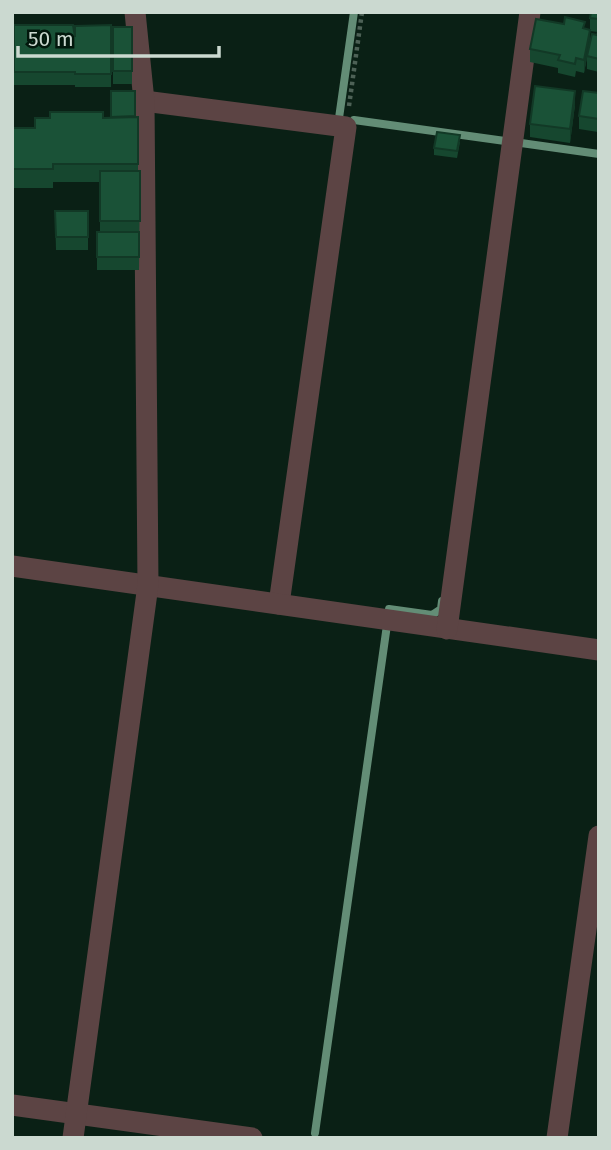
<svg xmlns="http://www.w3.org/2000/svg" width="611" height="1150" font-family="'Fira Sans',sans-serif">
  <rect width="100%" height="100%" fill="#0a2015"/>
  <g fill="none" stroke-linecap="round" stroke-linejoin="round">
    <!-- stream -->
    <g stroke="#638d76" stroke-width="8">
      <polyline points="339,118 354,12"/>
      <polyline points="354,120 505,141"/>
      <polyline points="521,143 599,154"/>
      <polyline points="389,609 432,615 441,609 442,601"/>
      <polyline points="315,1133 387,625"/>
    </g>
    <!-- path -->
    <polyline stroke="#4d6156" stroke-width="4.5" stroke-dasharray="3.5 3.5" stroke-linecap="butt" points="349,106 362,12"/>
    <!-- street -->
    <g stroke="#5c4444" stroke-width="21">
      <polyline points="144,101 346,127 279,604"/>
      <polyline points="12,566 599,650"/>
      <polyline points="447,629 530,12"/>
      <polyline points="12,1105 252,1138"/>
      <polyline points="73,1138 148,585 144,101 135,12"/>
      <polyline points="557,1138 599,836"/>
    </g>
  </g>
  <!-- wall -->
  <g fill="#16472f" fill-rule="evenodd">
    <path d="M599,12V72L587,69V57L584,73L576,71L575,77L558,73V68L530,62V49L585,28L590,30V18ZM590,31L598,32L597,35L590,41Z"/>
    <polygon points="14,25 75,37 111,25 111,87 75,87 75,85 14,85"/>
    <rect x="113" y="27" width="19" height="57"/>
    <polygon points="111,91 135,91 135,117 138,117 138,171 140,171 139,270 97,270 97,232 100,232 100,182 53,182 53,188 12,188 12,128 35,128 103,118 111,118"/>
    <polygon points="599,93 599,136 598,132 579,129 579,116"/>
    <polygon points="575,105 570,143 530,137 530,124"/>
    <polygon points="460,142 457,158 434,155 434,148"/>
    <polygon points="55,211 88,211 88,250 56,250"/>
  </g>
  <!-- shaded-wall -->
  <g fill="#123926">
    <polygon points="590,30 590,43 584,73 584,60"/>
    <polygon points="575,91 575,105 570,143 570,129"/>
  </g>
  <!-- building -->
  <g fill="#1a5237" stroke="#123926" stroke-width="2">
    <polygon points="591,12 599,12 599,19 590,18"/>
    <polygon points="565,17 585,22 583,28 590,30 584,60 576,58 575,64 558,60 560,55 530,49 536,19 564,24"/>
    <polygon points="14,25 73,25 75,37 75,26 111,25 111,74 75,74 75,72 14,72"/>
    <rect x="113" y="27" width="19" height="44"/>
    <polygon points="599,28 599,59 587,56 592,34 597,35"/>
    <polygon points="535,86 575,91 570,129 530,124"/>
    <polygon points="111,91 135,91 135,116 111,117"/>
    <polygon points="583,91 599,93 599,119 579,116"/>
    <polygon points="50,112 103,112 103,118 138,117 138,164 53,164 53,169 12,169 12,128 35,128 35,118 50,118"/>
    <polygon points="437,132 460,135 457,151 434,148"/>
    <rect x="100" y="171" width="40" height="50"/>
    <polygon points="55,211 88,211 88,237 56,237"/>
    <rect x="97" y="232" width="42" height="25"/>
  </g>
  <!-- border -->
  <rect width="611" height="1150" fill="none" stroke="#cbd9d0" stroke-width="28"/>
  <!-- scale -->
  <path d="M18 46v10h201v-10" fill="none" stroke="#cbd9d0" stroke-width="3.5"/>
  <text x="28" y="46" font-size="21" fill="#cbd9d0" stroke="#02170c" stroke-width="5" paint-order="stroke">50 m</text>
</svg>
